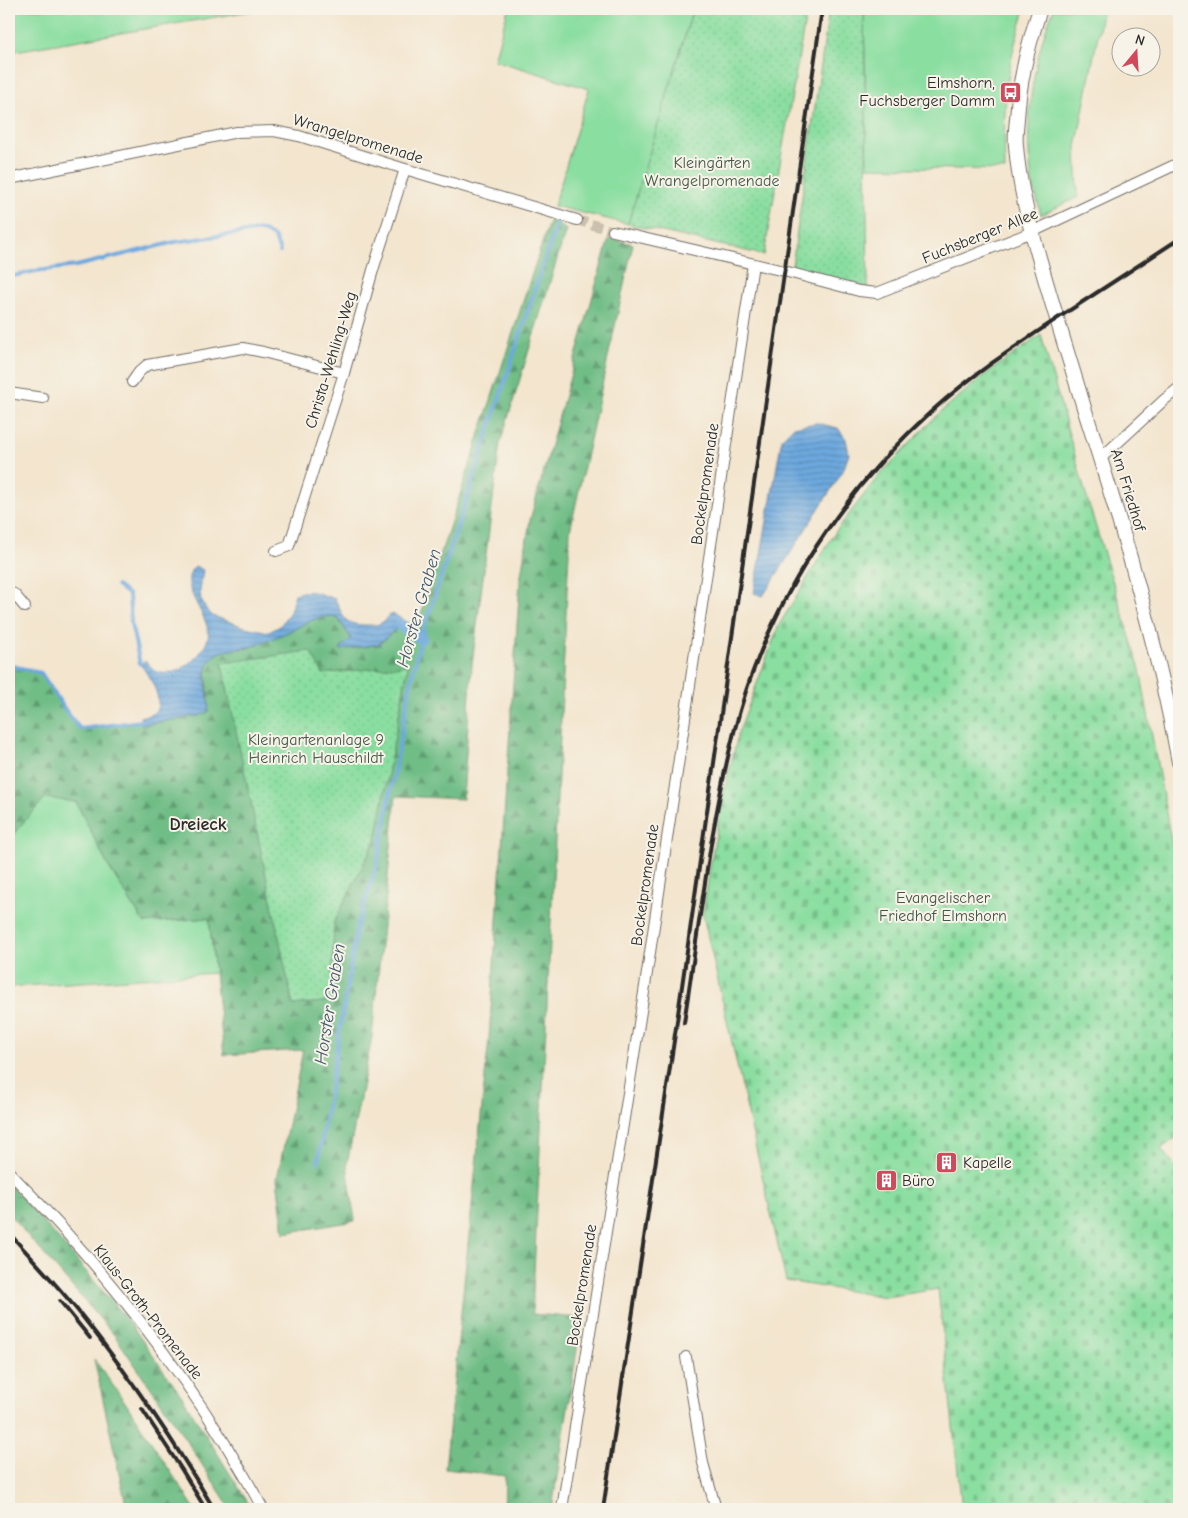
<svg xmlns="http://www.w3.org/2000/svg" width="1188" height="1518" font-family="'Comic Neue',sans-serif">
  <defs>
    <pattern id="forest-firs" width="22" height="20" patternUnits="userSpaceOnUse" patternTransform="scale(1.25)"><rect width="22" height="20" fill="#6fbd86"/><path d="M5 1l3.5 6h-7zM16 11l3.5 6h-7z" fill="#5b9a6e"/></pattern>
    <pattern id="cemetery-stones" width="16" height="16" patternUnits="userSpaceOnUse" patternTransform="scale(1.25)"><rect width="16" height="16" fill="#8adea0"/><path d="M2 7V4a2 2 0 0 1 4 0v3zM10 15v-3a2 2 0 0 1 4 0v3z" fill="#77bf8a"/></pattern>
    <pattern id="garden-dots" width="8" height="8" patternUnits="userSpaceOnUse" patternTransform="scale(1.25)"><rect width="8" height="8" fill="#8adea0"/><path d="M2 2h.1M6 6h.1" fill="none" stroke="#77bf8a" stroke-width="1.8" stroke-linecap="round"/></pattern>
    <pattern id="water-rules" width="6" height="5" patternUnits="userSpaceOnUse" patternTransform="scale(1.25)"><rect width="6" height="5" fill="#6da8de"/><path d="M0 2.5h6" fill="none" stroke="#5a89b4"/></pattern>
  </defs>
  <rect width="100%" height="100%" fill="#f7f3e8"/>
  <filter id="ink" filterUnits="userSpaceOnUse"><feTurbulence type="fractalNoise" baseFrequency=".02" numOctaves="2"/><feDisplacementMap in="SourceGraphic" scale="10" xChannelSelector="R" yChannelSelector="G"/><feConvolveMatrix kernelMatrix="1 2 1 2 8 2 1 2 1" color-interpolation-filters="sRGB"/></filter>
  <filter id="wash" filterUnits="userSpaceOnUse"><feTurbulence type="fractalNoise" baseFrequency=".0096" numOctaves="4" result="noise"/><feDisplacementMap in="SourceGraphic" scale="20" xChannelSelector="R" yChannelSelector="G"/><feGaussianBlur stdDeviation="1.12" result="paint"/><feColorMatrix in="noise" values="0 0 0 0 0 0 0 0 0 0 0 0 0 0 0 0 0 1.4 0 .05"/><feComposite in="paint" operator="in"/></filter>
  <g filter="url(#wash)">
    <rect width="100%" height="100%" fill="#f3e5ce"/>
    <!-- green -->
    <g fill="#8adea0" stroke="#5a8466">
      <polygon points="9,9 263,9 9,52"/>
      <polygon points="508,9 693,9 628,224 554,206 589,89 494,60"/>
      <path d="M864,9H1021L1024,13C1005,69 1003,112 1005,170L867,167Z"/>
      <path d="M1054,9H1103L1076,147L1078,197L1041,215C1038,201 1033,188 1031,174C1024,122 1033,56 1054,9Z"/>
      <polygon points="45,797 76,802 107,864 144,923 209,918 215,973 9,987 9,839"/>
    </g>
    <!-- forest -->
    <g fill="url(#forest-firs)" stroke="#4d7458" fill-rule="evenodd">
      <path d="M550,219L566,230L500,444L472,664L463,799L396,796L372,1037L347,1164L355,1221L284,1233L277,1179L303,1050L224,1055L209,918L144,923L107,864L76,802L45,798L9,839V665L41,673L66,711L80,729L142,721V725L164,721L209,699L206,672L208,664L211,658L221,651L249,648L290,631L312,619L327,616L337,617L351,638L364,647L379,644L405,621L417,626ZM310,651L323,674L408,665L376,839L334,922L331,1001L293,1005L222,663Z"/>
      <polygon points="609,238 633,244 570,531 532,1314 582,1318 552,1509 504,1509 505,1476 445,1469 489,1038 520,581 530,520"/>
      <polygon points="9,1184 63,1244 132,1326 181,1395 252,1509 231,1509 171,1417 115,1336 9,1214"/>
      <polygon points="94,1359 125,1402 195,1509 127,1509"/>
    </g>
    <!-- cemetery -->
    <polygon fill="url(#cemetery-stones)" stroke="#5a8466" points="1041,335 1086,495 1140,670 1177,873 1179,881 1179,1135 1161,1149 1179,1171 1179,1509 962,1509 938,1289 886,1297 786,1281 703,915 713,849 725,788 739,731 779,625 836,531 877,478 938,414 986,374"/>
    <!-- garden -->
    <g fill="url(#garden-dots)" stroke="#5a8466">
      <polygon points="693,9 807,9 764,255 628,224"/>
      <polygon points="829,9 864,9 868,288 792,266"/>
      <polygon points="310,651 323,674 408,665 376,839 334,922 331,1001 293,1005 222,663"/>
    </g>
    <!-- water -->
    <g fill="url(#water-rules)" stroke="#4c6a84">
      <polygon points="817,423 838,428 846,439 849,454 843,471 763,596 754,593 782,438 793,427"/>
      <path d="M195,566L203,570L200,592L201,600L206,609L213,616L245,627L269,632L280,626L290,612L295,594C311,588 319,594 335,599C344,616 342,625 365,625C370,625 377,626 381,623C387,620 385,616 393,614L405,621L379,644L342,650L340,649L351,638L337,617C315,615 308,623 290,631C277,637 263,643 250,647C236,651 217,647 209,663C201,677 211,697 208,712L198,716L142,725L140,717C144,716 149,716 152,714C168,704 148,674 140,664L146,661C150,666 154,672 161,673C179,676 204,655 208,638C213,618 174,585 195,566Z"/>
    </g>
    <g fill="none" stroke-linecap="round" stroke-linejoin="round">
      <!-- stream -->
      <g stroke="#6da8de" stroke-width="4">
        <polyline points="9,277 36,271 76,266 175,242 262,230 275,238 280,252"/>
        <polyline points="117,586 129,595 131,623 140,664"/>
        <polyline points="9,665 41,673 66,711 80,729 142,721"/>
        <polyline points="318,1162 357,926 377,865 412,676 421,638 558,219"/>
      </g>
      <!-- canal -->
      <polyline stroke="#6da8de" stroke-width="12" points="400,625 421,638"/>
    </g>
  </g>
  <g filter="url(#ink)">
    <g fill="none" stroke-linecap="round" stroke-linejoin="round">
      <!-- street-tunnel -->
      <polyline stroke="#cbc0ad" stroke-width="10" stroke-dasharray="10 5" stroke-linecap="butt" points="577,220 613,231"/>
      <defs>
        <g id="street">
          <polyline points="9,179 237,132 274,131 299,136 405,169 577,220"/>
          <polyline points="613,231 784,271 859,291 877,293 1032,232 1179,163"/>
          <polyline points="132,382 139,372 147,365 243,348 263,352 344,373"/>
          <polyline points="9,393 43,398"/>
          <polyline points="1101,458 1164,400 1179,388"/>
          <polyline points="276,551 289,546 344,373 373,270 405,169"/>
          <polyline points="9,592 14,594 25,607"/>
          <path d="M9,1172C108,1272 196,1385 263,1509"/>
          <polyline points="686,1357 703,1463 716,1509"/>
          <polyline points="562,1509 645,986 753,264"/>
        </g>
        <path id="secondary" d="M1040,9C1028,45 1019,81 1017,119C1016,128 1015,138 1016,146C1019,185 1029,223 1040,261C1054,311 1070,361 1085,411C1122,526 1157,642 1179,762"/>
      </defs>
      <!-- street casing -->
      <use href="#street" stroke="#716c64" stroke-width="12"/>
      <!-- secondary casing -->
      <use href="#secondary" stroke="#716c64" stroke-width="16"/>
      <!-- street -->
      <use href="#street" stroke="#fff" stroke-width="10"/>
      <!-- secondary -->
      <use href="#secondary" stroke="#fff" stroke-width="14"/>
      <!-- rail -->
      <g stroke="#2b2b2b" stroke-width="4">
        <path d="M684,1023C693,962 702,900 712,838C722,782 733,725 753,671C790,572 854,481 933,410C973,374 1019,344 1064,314C1102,289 1141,264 1179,239"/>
        <path d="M9,1233C35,1262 62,1290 86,1321C133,1381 176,1444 214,1509"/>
        <polyline points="60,1301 90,1338"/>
        <polyline points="142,1409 182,1470 205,1508"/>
        <polyline points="603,1509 677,1021 822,9"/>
      </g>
    </g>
  </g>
  <!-- icons -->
  <defs>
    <symbol id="bus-square" viewBox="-11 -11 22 22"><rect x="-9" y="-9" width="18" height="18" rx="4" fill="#d1495b" stroke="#f7f3e8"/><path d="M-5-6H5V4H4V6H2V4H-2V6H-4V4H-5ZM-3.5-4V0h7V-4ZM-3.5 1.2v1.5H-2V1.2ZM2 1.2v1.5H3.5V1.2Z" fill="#fff"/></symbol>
    <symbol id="building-square" viewBox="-11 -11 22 22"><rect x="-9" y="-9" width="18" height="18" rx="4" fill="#d1495b" stroke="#f7f3e8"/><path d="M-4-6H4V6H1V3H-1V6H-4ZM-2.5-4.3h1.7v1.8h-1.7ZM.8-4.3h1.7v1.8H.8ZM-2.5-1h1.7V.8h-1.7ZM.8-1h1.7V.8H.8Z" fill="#fff"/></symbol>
  </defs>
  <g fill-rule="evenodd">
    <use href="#bus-square" x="998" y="80" width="25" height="25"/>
    <use href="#building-square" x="934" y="1150" width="25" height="25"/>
    <use href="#building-square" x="874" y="1168" width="25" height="25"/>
  </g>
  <g text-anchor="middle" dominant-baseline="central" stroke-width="4" stroke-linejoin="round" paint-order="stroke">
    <!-- poi labels -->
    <g font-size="16" fill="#2b2b2b" stroke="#f7f3e8" text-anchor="start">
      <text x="995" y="83" text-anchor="end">Elmshorn,<tspan x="995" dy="18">Fuchsberger Damm</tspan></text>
      <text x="963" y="1163">Kapelle</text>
      <text x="902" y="1181">Büro</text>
    </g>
    <!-- street labels -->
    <g font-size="16" fill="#2b2b2b" stroke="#f7f3e8">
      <text transform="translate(358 139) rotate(17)">Wrangelpromenade</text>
      <text transform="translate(980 236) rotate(-22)">Fuchsberger Allee</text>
      <text transform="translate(331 360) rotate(-73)">Christa-Wehling-Weg</text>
      <text transform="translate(705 484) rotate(-82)">Bockelpromenade</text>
      <text transform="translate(1128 490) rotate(73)">Am Friedhof</text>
      <text transform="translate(645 885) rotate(-82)">Bockelpromenade</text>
      <text transform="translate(582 1285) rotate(-81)">Bockelpromenade</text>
      <text transform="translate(148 1312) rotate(52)">Klaus-Groth-Promenade</text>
    </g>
    <!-- park labels -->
    <g font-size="16" fill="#435848" stroke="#f7f3e8">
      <text x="712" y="163">Kleingärten<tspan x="712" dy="18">Wrangelpromenade</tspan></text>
      <text x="316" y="740">Kleingartenanlage 9<tspan x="316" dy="18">Heinrich Hauschildt</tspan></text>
      <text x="943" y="898">Evangelischer<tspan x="943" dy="18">Friedhof Elmshorn</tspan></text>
    </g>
    <!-- water labels -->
    <g font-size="18" font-style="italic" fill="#42576a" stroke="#f7f3e8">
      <text transform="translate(419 608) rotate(-74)">Horster Graben</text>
      <text transform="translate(330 1004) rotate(-81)">Horster Graben</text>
    </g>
    <!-- neighbourhood labels -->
    <g font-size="18" font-weight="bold" fill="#2b2b2b" stroke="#f7f3e8">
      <text x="198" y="824">Dreieck</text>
    </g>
  </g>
  <!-- margin -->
  <rect width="1188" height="1518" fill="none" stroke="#f7f3e8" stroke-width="30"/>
  <!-- north arrow -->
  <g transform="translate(1136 52) rotate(18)"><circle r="24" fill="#f7f3e8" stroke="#a5a39c"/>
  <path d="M0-4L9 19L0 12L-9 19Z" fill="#d1495b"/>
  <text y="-8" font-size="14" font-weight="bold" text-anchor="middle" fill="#2b2b2b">N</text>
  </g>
</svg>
